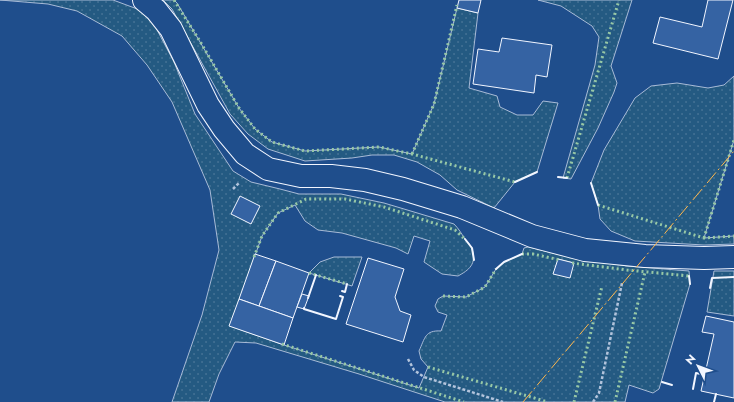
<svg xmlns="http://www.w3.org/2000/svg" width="734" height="402" font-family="Jost,sans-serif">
  <defs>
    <pattern id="grass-dots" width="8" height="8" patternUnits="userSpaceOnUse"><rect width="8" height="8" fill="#245a82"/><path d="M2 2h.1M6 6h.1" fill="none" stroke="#447295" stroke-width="1.8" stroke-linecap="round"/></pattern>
  </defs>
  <rect width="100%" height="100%" fill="#1f4e8c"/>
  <!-- grass -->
  <g fill="url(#grass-dots)" stroke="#a8bbd7" fill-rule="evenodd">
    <path d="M0,0H113L140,10L155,26L174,62L195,114L233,171L251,182L280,189L299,194H341L384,203L454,224C459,229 461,233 465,239C467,242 471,245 472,249C477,264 469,270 458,276L442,274L424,262L430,241L414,236L408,254L396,248L342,233L318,230L305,221L295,205L278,213L262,236L230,326L284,345L419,388L428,367L421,359L419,351C425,338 425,330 441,331L447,315L438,312L435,306L438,299L443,296L466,297L485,287L496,269L504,262L522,254L524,248L528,247L561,255L627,266L689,271L690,284L659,389L653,393L629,385L625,402H445L359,374L256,343L235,342L219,374L209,402H172L202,315L219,250L210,190L172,102L147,65L122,36L77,11L48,4ZM558,259L574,263L554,273Z"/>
    <polygon points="163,0 174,0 177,3 239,108 255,129 272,142 305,151 379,147 412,154 434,104 457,8 478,13 469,88 497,96 500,107 517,115 533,115 543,101 558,103 537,172 515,182 494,208 457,190 440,175 417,162 394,155 372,155 352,158 305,161 268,149 248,134 230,114 172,9"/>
    <polygon points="538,0 632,0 611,66 617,83 614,92 598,128 571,179 563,178 595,65 599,37 592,26 561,6"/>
    <polygon points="734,76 734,140 704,238 734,236 734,244 704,245 635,241 611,231 600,219 598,205 591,183 604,150 635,98 651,86 677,83 708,88 724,85"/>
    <polygon points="334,257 362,257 352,286 309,273 320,262"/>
    <polygon points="714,271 734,271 734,316 707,312"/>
  </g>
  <!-- building -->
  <g fill="#3563a3" stroke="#f2f6ff">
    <polygon points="459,0 481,0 478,13 457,8"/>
    <polygon points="708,0 733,0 718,59 653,43 660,17 702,27"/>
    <polygon points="502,38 552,45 547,77 536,75 534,93 473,84 478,49 499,52"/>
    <polygon points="240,196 260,206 251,224 231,214"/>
    <polygon points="255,254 276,261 259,306 239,299"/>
    <polygon points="368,258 404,269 395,297 400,311 411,315 403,342 346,324"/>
    <polygon points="558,259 574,263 570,278 553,274"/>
    <polygon points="276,261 309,273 293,318 259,306"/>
    <polygon points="302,294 309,296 304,309 297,307"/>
    <polygon points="239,299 293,318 284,345 229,326"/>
    <polygon points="706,316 734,322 734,398 701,391 714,334 702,332"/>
  </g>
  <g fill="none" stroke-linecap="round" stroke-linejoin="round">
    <defs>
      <polyline id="secondary" points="144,0 156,10 171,29 208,105 224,129 245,154 268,169 301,176 331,176 365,180 403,189 462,207 532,236 585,250 645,256 704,258 734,257"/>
    </defs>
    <!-- secondary casing -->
    <use href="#secondary" stroke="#f2f6ff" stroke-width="24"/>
    <!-- path -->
    <g stroke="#b3c4dc" stroke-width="2.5" stroke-dasharray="3 2" stroke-linecap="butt">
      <polyline points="233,189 239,183"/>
      <polyline points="408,359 414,370 424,377 503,402"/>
      <polyline points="593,402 599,393 622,283"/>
    </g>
    <!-- secondary -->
    <use href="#secondary" stroke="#1f4e8c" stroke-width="22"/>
    <!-- hedge -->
    <g stroke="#97c8a6" stroke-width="3" stroke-dasharray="2 3" stroke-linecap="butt">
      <polyline points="174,0 201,43 239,108 255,129 272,142 305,151 379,147 412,154 515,182"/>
      <polyline points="412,154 434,104 457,5"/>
      <polyline points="567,178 619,0"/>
      <polyline points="598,205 704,238 734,236"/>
      <polyline points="704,238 734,140"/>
      <polyline points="522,254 533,254 560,260"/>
      <polyline points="254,257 262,236 278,213 306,199 345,199 384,207 455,230 465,239"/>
      <polyline points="572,263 627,270 689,276"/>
      <polyline points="309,273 347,284"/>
      <polyline points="443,296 466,297 485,287 496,269"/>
      <polyline points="282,344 464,402"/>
      <polyline points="428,367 548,402"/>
      <polyline points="574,402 602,286"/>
      <polyline points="615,402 645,272"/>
    </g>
    <!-- wall -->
    <g stroke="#f2f6ff" stroke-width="2">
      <polyline points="558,177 567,178"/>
      <polyline points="515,182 537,172"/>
      <polyline points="591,183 598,205"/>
      <polyline points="465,239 472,248 474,260"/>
      <polyline points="496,269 504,262 522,254"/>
      <polyline points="689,276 690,284"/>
      <polyline points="710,288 712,278 734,277"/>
      <polyline points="342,291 345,292 347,284"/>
      <polyline points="308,298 316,275"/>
      <polyline points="304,308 304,309 336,319 343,297 340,296"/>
      <polyline points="662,382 672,385"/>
      <polyline points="693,389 696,373 705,375"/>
      <polyline points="714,402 716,394"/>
    </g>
    <!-- power -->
    <polyline stroke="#ffb74d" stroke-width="1" stroke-dasharray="14 3 2 3" stroke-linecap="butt" points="523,402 734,151"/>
  </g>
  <!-- north arrow -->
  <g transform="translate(698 366) rotate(312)" stroke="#1f4e8c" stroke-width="3" paint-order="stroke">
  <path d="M0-3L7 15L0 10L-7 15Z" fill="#f2f6ff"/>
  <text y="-6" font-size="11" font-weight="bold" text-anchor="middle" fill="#f2f6ff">N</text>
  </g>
</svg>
